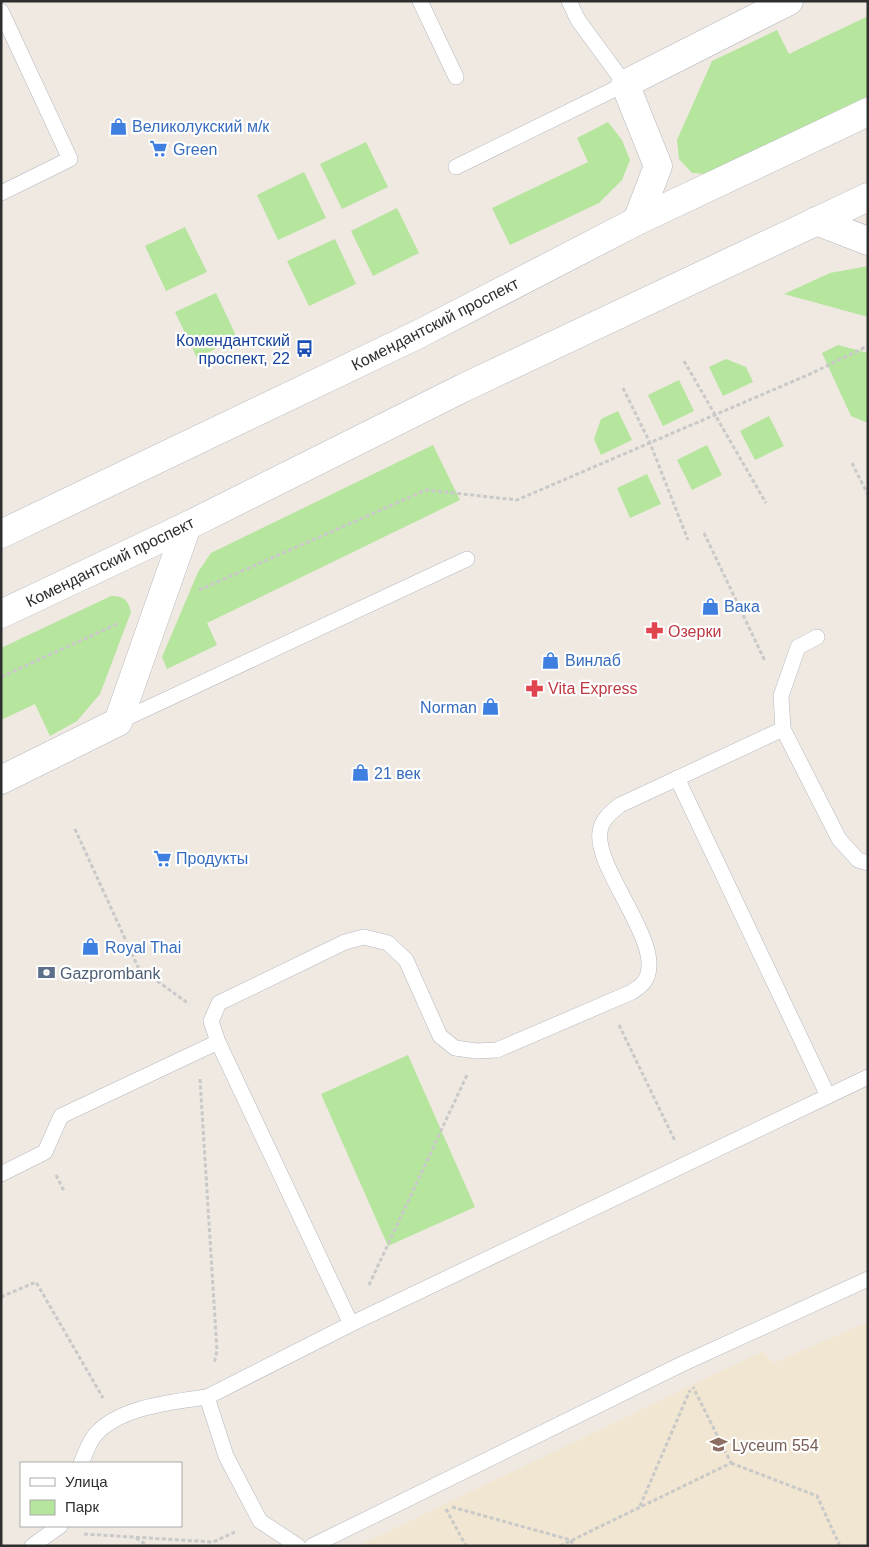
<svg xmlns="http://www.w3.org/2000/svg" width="869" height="1547" font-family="Arial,sans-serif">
  <rect width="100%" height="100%" fill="#efe9e1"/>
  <!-- education -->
  <polygon fill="#f0e6d1" points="868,1322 868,1546 358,1546 763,1351 773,1363"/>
  <!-- green -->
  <g fill="#b6e59e">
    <polygon points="868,16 868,96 707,174 692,173 679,159 677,140 712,61 777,30 789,54"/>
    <polygon points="608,122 622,140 630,160 622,180 599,203 510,245 492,208 588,162 577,138"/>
    <polygon points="366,142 388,187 342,209 320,164"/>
    <polygon points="304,172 326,218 278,240 257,195"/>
    <polygon points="397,208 419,253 373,276 351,231"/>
    <polygon points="185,227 207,272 166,291 145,246"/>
    <polygon points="335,239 356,284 309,306 287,261"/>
    <polygon points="868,266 868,317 784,294 830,273"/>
    <polygon points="216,293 237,338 197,358 175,312"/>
    <polygon points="838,345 868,353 868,423 851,416 822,353"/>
    <polygon points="726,359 746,367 753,382 723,396 709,367"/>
    <polygon points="679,380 694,411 663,426 648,395"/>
    <polygon points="618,411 632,440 601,455 594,439 601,419"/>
    <polygon points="769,416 784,446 755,460 740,431"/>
    <polygon points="433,445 460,500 207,623 217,645 167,669 162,657 198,572 211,553"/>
    <polygon points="707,445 722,475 692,490 677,460"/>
    <polygon points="647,474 661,504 630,518 617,488"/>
    <path d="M111,596C124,596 128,600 131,612L100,694L77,721L50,736L35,704L1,720V648Z"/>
    <polygon points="408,1055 475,1207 388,1246 321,1094"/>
  </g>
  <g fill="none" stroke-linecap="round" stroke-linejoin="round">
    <defs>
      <g id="lane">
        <polyline points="420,1 456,77"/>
        <polyline points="1,11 70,159 1,193"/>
        <polyline points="456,167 625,84 578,20 569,1"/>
        <polyline points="118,722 467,559"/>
        <polyline points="783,729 839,839 858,860 868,863"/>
        <polyline points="677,778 828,1096"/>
        <path d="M218,1042L211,1021L219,1003L345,942L364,937L388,943L406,960L440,1036L455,1048L477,1051L497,1050L632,992C636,989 641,986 644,982C669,948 594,870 600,832C601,820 611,812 620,805L783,729L781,696L798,647L817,637"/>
        <polyline points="1,1174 45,1152 61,1116 218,1042 351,1324 868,1077"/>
        <path d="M81,1463C85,1455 89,1442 95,1435C119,1407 172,1402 207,1397"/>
        <polyline points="32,1546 60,1526"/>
        <polyline points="298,1546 260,1521 226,1456 207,1397 351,1324"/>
        <polyline points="312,1546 682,1364 868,1279"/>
      </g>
      <g id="street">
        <polyline points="637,221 658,166 625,84 789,1"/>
        <polyline points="816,221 868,241"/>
        <polyline points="1,780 118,722 187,526"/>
      </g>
      <g id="secondary">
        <polyline points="1,534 417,335 637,221 868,112"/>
        <polyline points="1,614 187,526 463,388 868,197"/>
      </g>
    </defs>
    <!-- lane casing -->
    <use href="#lane" stroke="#b4b7c1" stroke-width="16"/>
    <!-- street casing -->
    <use href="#street" stroke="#b4b7c1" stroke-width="29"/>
    <!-- secondary casing -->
    <use href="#secondary" stroke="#b4b7c1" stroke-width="29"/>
    <!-- path -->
    <g stroke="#c9c9c9" stroke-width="3" stroke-dasharray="4 2.5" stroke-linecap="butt">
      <polyline points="684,361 766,503"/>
      <polyline points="623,388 650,443 688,540"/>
      <polyline points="852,463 868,495"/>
      <polyline points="704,533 765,661"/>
      <polyline points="199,590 426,490 517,500 810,374 868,346"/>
      <polyline points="1,677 119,623"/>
      <polyline points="75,829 138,967 189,1004"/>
      <polyline points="619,1025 675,1141"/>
      <polyline points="200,1079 217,1351 214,1364"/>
      <polyline points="56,1175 64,1191"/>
      <polyline points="369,1285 467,1075"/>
      <polyline points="1,1297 36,1282 103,1398"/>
      <polyline points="731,1463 817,1496 840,1546"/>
      <polyline points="640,1506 690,1390"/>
      <polyline points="452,1507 571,1540 573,1546"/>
      <polyline points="446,1509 466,1546"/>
      <polyline points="84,1534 213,1542 235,1532"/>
      <polyline points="136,1538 148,1546"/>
      <polyline points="560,1546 731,1463 693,1387"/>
    </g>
    <!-- lane -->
    <use href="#lane" stroke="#fff" stroke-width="15"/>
    <!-- street -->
    <use href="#street" stroke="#fff" stroke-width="28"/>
    <!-- secondary -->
    <use href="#secondary" stroke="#fff" stroke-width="28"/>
  </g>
  <!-- icons -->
  <defs>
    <symbol id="shop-bare" viewBox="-9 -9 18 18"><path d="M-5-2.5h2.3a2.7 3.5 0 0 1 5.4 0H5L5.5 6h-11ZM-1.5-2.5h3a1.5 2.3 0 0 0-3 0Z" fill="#3f7fe0" stroke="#fff" stroke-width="2.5" paint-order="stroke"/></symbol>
    <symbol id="supermarket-bare" viewBox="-9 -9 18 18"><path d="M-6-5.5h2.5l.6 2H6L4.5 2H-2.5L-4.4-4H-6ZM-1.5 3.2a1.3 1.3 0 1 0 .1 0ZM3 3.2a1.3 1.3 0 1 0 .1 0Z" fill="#3f7fe0" stroke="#fff" stroke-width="2.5" paint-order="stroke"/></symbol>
    <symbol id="bus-bare" viewBox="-9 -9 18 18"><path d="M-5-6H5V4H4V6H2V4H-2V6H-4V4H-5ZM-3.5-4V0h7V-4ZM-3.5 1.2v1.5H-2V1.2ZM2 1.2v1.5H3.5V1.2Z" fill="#1a4fb4" stroke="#fff" stroke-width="2.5" paint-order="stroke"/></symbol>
    <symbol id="pharmacy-bare" viewBox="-9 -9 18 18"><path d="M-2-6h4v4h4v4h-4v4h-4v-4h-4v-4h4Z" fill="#e0444e" stroke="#fff" stroke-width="2.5" paint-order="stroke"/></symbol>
    <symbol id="bank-bare" viewBox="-9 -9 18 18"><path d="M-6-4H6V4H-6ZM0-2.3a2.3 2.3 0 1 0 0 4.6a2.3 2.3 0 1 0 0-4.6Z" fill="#5c6f8a" stroke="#fff" stroke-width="2.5" paint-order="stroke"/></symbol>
    <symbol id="school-bare" viewBox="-9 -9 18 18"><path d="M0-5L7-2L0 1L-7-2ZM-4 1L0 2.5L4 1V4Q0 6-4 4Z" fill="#8d6e63" stroke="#fff" stroke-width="2.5" paint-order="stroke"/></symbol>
  </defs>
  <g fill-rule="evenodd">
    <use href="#shop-bare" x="106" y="114" width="25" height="25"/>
    <use href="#supermarket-bare" x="146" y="136" width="25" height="25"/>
    <use href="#bus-bare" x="292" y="336" width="25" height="25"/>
    <use href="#shop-bare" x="698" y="594" width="25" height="25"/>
    <use href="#pharmacy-bare" x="642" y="618" width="25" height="25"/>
    <use href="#shop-bare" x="538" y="648" width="25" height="25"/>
    <use href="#pharmacy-bare" x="522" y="676" width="25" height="25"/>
    <use href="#shop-bare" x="478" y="694" width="25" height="25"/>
    <use href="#shop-bare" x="348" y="760" width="25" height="25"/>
    <use href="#supermarket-bare" x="150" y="846" width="25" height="25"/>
    <use href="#shop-bare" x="78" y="934" width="25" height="25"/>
    <use href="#bank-bare" x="34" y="960" width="25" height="25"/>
    <use href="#school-bare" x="706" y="1432" width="25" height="25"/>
  </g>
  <g text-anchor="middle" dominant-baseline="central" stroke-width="4.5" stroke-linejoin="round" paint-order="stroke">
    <!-- shop labels -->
    <g font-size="16" fill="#366cbe" stroke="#fff" text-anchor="start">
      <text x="132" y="126">Великолукский м/к</text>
      <text x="173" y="149">Green</text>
      <text x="724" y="606">Вака</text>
      <text x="565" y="660">Винлаб</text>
      <text x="477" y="707" text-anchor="end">Norman</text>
      <text x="374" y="773">21 век</text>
      <text x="176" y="858">Продукты</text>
      <text x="105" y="947">Royal Thai</text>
    </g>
    <!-- street labels -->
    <g font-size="16" fill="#2e2e2e" stroke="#fff">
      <text transform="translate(435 324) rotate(-27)">Комендантский проспект</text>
      <text transform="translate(110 562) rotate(-26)">Комендантский проспект</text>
    </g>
    <!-- transit labels -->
    <g font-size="16" fill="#164399" stroke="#fff" text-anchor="end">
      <text x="290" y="340">Комендантский<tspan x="290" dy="18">проспект, 22</tspan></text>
    </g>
    <!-- health labels -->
    <g font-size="16" fill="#be3a42" stroke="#fff" text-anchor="start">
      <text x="668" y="631">Озерки</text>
      <text x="548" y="688">Vita Express</text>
    </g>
    <!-- service labels -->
    <g font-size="16" fill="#4e5e75" stroke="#fff" text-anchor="start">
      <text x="60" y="973">Gazprombank</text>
    </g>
    <!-- education labels -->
    <g font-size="16" fill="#785e54" stroke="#fff" text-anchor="start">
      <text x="732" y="1445">Lyceum 554</text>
    </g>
  </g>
  <!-- border -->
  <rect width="869" height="1547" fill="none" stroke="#2e2e2e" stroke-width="5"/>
  <!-- legend -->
  <rect x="20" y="1462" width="162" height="65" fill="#ffffff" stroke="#ababab"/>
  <rect x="30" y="1478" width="25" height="8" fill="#ffffff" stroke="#ababab"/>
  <text x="65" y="1487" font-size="15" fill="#2e2e2e">Улица</text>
  <rect x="30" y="1500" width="25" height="15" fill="#b6e59e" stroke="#ababab"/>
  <text x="65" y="1512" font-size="15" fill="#2e2e2e">Парк</text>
</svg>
